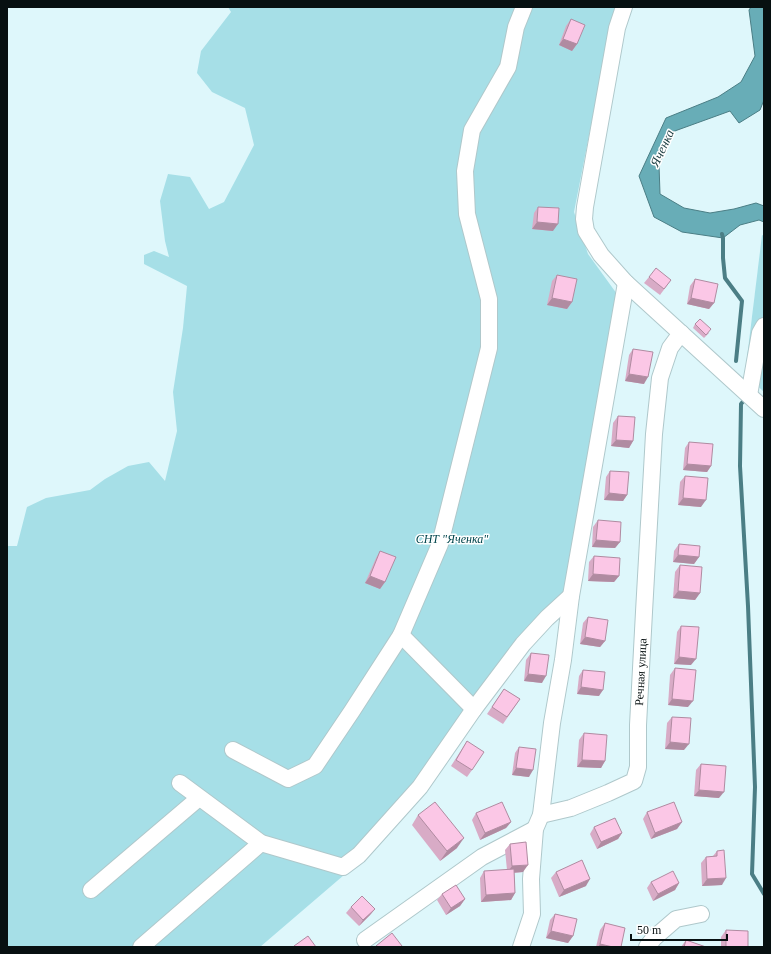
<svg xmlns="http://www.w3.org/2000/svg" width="771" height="954" font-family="Georgia,serif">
  <rect width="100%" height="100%" fill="#def7fb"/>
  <!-- green -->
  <g fill="#a6dfe7">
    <polygon points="228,7 617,7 610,28 574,212 588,254 617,294 567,590 344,875 260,947 7,947 7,546 17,546 27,507 46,498 90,490 105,479 128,466 149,462 165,481 177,431 173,392 183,328 187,286 144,264 144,255 154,251 169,257 165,241 160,201 168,174 190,177 209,209 224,202 254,145 245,108 212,92 197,73 201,51 231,12"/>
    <polygon points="762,235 764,236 764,392 745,374"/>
  </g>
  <!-- water -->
  <polygon fill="#68adb7" stroke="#4b7e85" points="751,7 764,7 764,100 760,110 739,123 730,111 672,132 659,165 660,194 684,208 710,213 734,209 756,203 764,206 764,222 759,220 740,225 723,238 682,232 654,217 639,176 666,118 718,97 741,82 755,56 749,10"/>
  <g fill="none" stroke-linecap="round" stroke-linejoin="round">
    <!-- stream -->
    <g stroke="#4b7e85" stroke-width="4">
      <polyline points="722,234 723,238 723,258 725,278 742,301 736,361"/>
      <polyline points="743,398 745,399 741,404 740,466 748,606 755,787 752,874 764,894"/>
    </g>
    <defs>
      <g id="minor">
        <polyline points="624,7 617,28 585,207 584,219 586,231 601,255 626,283 764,409"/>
        <polyline points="749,395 760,333 764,326"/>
        <polyline points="401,635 474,709"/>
        <polyline points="233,750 288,779 315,766 352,711 401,635 440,544 489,348 489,299 467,214 465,171 472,130 508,67 516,27 524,7"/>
        <polyline points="180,783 261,843 343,867 359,855 420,787 474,709 523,644 547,618 571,596"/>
        <path id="s1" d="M541,815L571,808L608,793L634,781L638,767V725L644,612L654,434L660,378L670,348L681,333"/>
        <polyline points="91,890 199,798"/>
        <polyline points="365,940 482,857 535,829"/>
        <polyline points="141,947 261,843"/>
        <polyline points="521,947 532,914 531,879 535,829 541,815 552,723 563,660 571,596 626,283"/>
        <polyline points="647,947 654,938 676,919 701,914"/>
      </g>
    </defs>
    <!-- minor casing -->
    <use href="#minor" stroke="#afc8cb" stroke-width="18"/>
    <!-- minor -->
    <use href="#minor" stroke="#fff" stroke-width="16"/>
  </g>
  <!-- wall -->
  <g fill="#d8abc6">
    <polygon points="571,19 577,44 572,51 559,45 566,26"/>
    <polygon points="538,207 553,231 532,229 534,213"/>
    <polygon points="557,275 572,302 567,309 547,305 552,281"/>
    <polygon points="649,277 671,280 660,295 644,283"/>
    <polygon points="695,279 714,303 709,309 687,304 690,286"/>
    <polygon points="695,324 709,333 704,338 693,328"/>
    <polygon points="633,349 644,384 625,381 629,355"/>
    <polygon points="618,416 633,441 629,448 611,446 613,423"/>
    <polygon points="689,442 711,466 707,472 683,470 685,448"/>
    <polygon points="610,471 627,495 623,501 604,500 606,477"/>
    <polygon points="685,476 701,507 678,505 680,482"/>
    <polygon points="598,520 620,542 615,548 592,547 593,527"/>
    <polygon points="679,544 699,557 694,564 673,562 674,551"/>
    <polygon points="380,551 385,582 380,589 365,583 376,558"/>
    <polygon points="594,556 619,576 614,582 588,581 589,562"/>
    <polygon points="680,565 700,593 695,600 673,598 675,572"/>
    <polygon points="588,617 605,641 600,647 580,644 583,623"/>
    <polygon points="681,626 691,665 674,664 677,632"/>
    <polygon points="531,653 542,683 524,681 526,660"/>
    <polygon points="675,668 688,707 668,705 670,675"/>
    <polygon points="583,670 599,696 577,694 579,676"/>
    <polygon points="504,689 520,699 503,724 487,714"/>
    <polygon points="672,717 684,750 665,749 667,723"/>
    <polygon points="584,733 605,761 601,768 577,767 579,740"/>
    <polygon points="467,741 472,770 467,777 451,766"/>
    <polygon points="519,747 529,777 512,775 515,753"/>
    <polygon points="701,764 719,798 694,796 696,770"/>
    <polygon points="647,812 682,822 677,829 651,839 643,819"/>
    <polygon points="476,813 511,822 506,828 480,840 472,820"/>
    <polygon points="418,815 457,848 440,861 412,825"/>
    <polygon points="594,827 622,833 618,839 597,849 590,834"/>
    <polygon points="510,844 523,872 514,873 515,893 511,900 481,902 480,878 484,871 507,870 505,850"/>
    <polygon points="717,851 722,885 702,886 701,863 706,857 713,856"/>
    <polygon points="556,872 586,886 559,897 551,878"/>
    <polygon points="651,882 679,883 675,890 653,901 647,888"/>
    <polygon points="442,894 465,899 460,906 446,915 437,900"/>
    <polygon points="351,907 375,909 370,915 359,926 346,913"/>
    <polygon points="555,914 573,936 568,943 546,938 550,920"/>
    <polygon points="605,923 621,947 596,947 600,930"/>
    <polygon points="726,930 748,947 721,947 721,937"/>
    <polygon points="686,940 706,947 681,947"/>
  </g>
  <!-- shaded-wall -->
  <g fill="#b08ba1">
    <polygon points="563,39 577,44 572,51 559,45"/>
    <polygon points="537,222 558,224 553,231 532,229"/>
    <polygon points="552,298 572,302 567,309 547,305"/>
    <polygon points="691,298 714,303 709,309 687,304"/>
    <polygon points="629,374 648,377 644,384 625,381"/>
    <polygon points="616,440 633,441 629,448 611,446"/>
    <polygon points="687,464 711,466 707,472 683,470"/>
    <polygon points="609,493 627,495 623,501 604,500"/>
    <polygon points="683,498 706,500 701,507 678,505"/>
    <polygon points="596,540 620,542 615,548 592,547"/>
    <polygon points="678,555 699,557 694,564 673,562"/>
    <polygon points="593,574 619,576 614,582 588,581"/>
    <polygon points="370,576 385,582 380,589 365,583"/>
    <polygon points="678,591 700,593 695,600 673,598"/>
    <polygon points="585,637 605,641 600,647 580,644"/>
    <polygon points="679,657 696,659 691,665 674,664"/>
    <polygon points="528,674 546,676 542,683 524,681"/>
    <polygon points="581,687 603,690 599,696 577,694"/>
    <polygon points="672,699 693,701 688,707 668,705"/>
    <polygon points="670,742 689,744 684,750 665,749"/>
    <polygon points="582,760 605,761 601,768 577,767"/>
    <polygon points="516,768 533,770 529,777 512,775"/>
    <polygon points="699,790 724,792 719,798 694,796"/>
    <polygon points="511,822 506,828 480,840 485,833"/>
    <polygon points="682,822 677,829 651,839 655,833"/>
    <polygon points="622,833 618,839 597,849 601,842"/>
    <polygon points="464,838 457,848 440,861 447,851"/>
    <polygon points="528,865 523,872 507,873 512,866"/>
    <polygon points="726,878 722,885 702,886 707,879"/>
    <polygon points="590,879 586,886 559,897 564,890"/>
    <polygon points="679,883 675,890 653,901 658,894"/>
    <polygon points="515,893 511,900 481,902 486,895"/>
    <polygon points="465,899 460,906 446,915 451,908"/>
    <polygon points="375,909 370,915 359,926 363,920"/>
    <polygon points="551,931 573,936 568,943 546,938"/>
    <polygon points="600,944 613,947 598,947"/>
  </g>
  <!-- building -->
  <g fill="#fbc7e6" stroke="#b08ba1">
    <polygon points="571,19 585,25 577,44 563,39"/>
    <polygon points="538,207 559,208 558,224 537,222"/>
    <polygon points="656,268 671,280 664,289 649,277"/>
    <polygon points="557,275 577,279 572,302 552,298"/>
    <polygon points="695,279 718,284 714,303 691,298"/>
    <polygon points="700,319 711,329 706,335 695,324"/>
    <polygon points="633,349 653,352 648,377 629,374"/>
    <polygon points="618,416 635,417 633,441 616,440"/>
    <polygon points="689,442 713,444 711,466 687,464"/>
    <polygon points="610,471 629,472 627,495 609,493"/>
    <polygon points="685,476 708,478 706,500 683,498"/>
    <polygon points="598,520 621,522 620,542 596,540"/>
    <polygon points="679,544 700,546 699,557 678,555"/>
    <polygon points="380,551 396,557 385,582 370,576"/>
    <polygon points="594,556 620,558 619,576 593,574"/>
    <polygon points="680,565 702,567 700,593 678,591"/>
    <polygon points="588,617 608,620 605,641 585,637"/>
    <polygon points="681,626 699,627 696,659 679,657"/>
    <polygon points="531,653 549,655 546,676 528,674"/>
    <polygon points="675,668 696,670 693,701 672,699"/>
    <polygon points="583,670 605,672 603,690 581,687"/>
    <polygon points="504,689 520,699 507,717 492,707"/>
    <polygon points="672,717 691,718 689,744 670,742"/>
    <polygon points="584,733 607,735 605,761 582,760"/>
    <polygon points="467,741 484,752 472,770 456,760"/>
    <polygon points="519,747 536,749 533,770 516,768"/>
    <polygon points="701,764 726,766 724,792 699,790"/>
    <polygon points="435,802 464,838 447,851 418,815"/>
    <polygon points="502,802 511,822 485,833 476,813"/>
    <polygon points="674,802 682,822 655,833 647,812"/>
    <polygon points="615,818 622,833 601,842 594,827"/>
    <polygon points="526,842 528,865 512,866 510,844"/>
    <polygon points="724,850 726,878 707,879 706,857 717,856 717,851"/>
    <polygon points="582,860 590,879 564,890 556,872"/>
    <polygon points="514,869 515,893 486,895 484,871"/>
    <polygon points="673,871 679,883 658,894 651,882"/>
    <polygon points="456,885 465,899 451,908 442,894"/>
    <polygon points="362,896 375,909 363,920 351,907"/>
    <polygon points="555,914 577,919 573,936 551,931"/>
    <polygon points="605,923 625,928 621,947 613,947 600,944"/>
    <polygon points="726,930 748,931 748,947 726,947"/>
    <polygon points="392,933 402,946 400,947 377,947 376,946"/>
    <polygon points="308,936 316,947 295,947 294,946"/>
    <polygon points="686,940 706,947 684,947"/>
  </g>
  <g text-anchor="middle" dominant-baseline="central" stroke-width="3" stroke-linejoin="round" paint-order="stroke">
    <!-- park labels -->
    <g font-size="12" font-style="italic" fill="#02464d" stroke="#fff">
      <text x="452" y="539">СНТ "Яченка"</text>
    </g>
    <!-- street labels -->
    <g font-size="12" fill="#071011" stroke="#fff">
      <text stroke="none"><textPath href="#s1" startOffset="209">Речная улица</textPath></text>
    </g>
    <!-- water labels -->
    <g font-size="13" font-style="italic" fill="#1c3e42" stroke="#fff">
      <text transform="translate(662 148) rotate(-65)">Яченка</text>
    </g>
  </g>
  <!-- border -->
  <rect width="771" height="954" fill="none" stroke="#071011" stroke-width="16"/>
  <!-- scale -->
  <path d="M631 934v6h96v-6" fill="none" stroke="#071011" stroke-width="2"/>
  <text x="637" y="934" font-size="12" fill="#071011" stroke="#ffffff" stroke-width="3" paint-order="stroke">50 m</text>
</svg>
